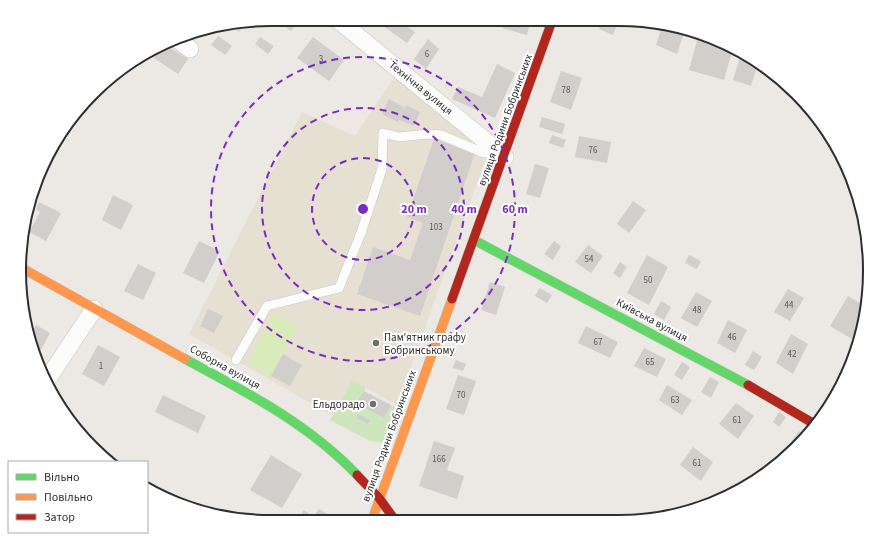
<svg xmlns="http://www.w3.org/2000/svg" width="889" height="541" font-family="'Source Sans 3',sans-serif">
  <rect width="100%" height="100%" fill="#ece8e4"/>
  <!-- education -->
  <polygon fill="#e6e0d3" points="395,76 486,149 483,156 486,158 397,405 352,380 332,415 189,334 302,112 355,136"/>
  <!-- green -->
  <polygon fill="#cee6be" points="352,380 366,387 357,403 384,418 391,405 400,410 390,436 384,443 370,441 330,420"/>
  <!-- pitch -->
  <polygon fill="#d9eabb" points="274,313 298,326 271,376 247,363"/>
  <!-- building -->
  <g fill="#d1cecb">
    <polygon points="278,19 300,19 291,31 277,20"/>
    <polygon points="382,20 397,20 415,32 407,43 379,23"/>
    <polygon points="505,20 531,20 527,35 502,28"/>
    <polygon points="602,21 617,25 613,35 599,29"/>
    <polygon points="246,23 239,32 230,26"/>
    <polygon points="663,24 685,30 677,54 656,45"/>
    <polygon points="218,36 232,46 225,55 211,45"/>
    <polygon points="260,37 274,46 268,54 255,44"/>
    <polygon points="313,37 344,60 329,81 297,58"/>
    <polygon points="698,37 726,45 733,48 724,80 689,70"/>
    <polygon points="428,39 439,49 426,69 414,59"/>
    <polygon points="166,45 188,59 178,74 154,58 162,47"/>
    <polygon points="741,54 758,63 751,86 733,80"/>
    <polygon points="497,64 515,73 495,118 452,99 458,87 482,97"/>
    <polygon points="561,71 582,78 571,110 550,102"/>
    <polygon points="389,99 405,108 406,105 420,112 414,126 399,120 398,122 382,114"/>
    <polygon points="542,117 565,124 562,134 539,127"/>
    <polygon points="552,135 566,140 563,148 549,143"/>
    <polygon points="579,136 611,142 607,163 575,157"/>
    <polygon points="434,139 475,153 420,316 357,294 373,247 410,260 423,223 407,217"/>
    <polygon points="535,164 549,168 540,198 526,194"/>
    <polygon points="113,195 133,205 121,230 102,220"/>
    <polygon points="633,201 646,210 629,233 617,224"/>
    <polygon points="39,202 61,213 46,241 29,232 40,212 36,209"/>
    <polygon points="199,241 220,251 204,283 183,273"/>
    <polygon points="554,241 561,246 553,260 544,254"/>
    <polygon points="588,245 603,256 591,273 575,262"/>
    <polygon points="647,255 668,267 649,305 627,293"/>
    <polygon points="689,255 701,261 697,269 685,263"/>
    <polygon points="620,262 627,267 620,278 613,273"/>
    <polygon points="138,264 156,273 143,300 124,291"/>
    <polygon points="490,282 505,287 496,315 481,310"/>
    <polygon points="539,288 552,295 547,303 535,296"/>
    <polygon points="788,289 804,298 790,321 774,312"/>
    <polygon points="696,292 712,301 697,327 681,318"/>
    <polygon points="848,296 863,305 862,322 852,339 830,326"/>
    <polygon points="661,301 671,307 664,320 654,314"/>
    <polygon points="208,309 223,316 214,333 200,326"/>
    <polygon points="728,320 747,330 735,353 717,343"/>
    <polygon points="36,325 50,333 37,357 32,351 30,335"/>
    <polygon points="586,326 618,342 610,358 578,343"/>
    <polygon points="791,334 808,344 793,374 776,363"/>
    <polygon points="98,345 120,357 104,386 82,374"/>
    <polygon points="644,348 666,359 657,377 634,366"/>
    <polygon points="753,351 762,357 754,370 745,365"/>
    <polygon points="283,354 302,365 290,386 271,376"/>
    <polygon points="456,360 466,364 463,371 453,368"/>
    <polygon points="682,362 690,367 682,380 674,375"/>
    <polygon points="458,375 476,381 464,415 446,409"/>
    <polygon points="710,377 719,382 711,398 701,392"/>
    <polygon points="667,385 692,400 682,415 659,400"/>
    <polygon points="364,391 391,405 384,418 356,403"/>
    <polygon points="163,395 206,416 198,433 155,412"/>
    <circle cx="347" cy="405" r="4"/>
    <polygon points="736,403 754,416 738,439 719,424"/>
    <polygon points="779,412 786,417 779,427 773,422"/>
    <polygon points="358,414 370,420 368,424 356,418"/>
    <polygon points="799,431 805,435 787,451 785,450"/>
    <polygon points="434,441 455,448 447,470 464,476 457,499 419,486"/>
    <polygon points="693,447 713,462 701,481 680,465"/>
    <polygon points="271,455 302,474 282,508 250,490"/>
    <polygon points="319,509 337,520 297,520 304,510 313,517"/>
  </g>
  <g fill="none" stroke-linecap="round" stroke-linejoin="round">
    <defs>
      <polyline id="lane" points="236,360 267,306 339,288 361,233 382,169 383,133 399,137 429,134 441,135 484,153 488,153 492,147"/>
      <g id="street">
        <polyline points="337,19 505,157"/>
        <polyline points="177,39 190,49"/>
        <polyline points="47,380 94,309"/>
      </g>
      <g id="fast">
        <polyline points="474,240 748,385"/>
        <path d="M185,359C246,392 309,424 357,475"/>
      </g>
      <g id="slow">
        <polyline points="20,267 185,359"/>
        <polyline points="372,520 452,299"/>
      </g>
      <g id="jam">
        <polyline points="452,299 552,21"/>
        <polyline points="748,385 816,425"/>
        <polyline points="357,475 379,498 395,520"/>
      </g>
    </defs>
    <!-- lane casing -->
    <use href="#lane" stroke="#c5c4c5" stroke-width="10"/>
    <!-- street casing -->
    <use href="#street" stroke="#c5c4c5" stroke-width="18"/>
    <!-- fast casing -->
    <use href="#fast" stroke="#c5c4c5" stroke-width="10"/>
    <!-- slow casing -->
    <use href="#slow" stroke="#c5c4c5" stroke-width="10"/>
    <!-- jam casing -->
    <use href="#jam" stroke="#c5c4c5" stroke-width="10"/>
    <!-- lane -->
    <use href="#lane" stroke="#fcfcfb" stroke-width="9"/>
    <!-- street -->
    <use href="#street" stroke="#fcfcfb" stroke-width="17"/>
    <!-- fast -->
    <use href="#fast" stroke="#63d668" stroke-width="9"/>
    <!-- slow -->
    <use href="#slow" stroke="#ff974d" stroke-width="9"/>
    <!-- jam -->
    <use href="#jam" stroke="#b3261e" stroke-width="9"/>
  </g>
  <!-- distance rings -->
  <g fill="none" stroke="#7b2cbf" stroke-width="2" stroke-dasharray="7 5">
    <circle cx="363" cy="209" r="51"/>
    <circle cx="363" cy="209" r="101"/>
    <circle cx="363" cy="209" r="152"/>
  </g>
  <!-- markers -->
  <g fill="#706f6e" stroke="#fff" stroke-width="1.5">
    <circle cx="376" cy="343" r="4"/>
    <circle cx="373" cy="404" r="4"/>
  </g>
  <g text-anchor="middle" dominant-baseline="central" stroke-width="4" stroke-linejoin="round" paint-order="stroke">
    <!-- number labels -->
    <g font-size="9" fill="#585857">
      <text x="427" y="54">6</text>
      <text x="321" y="59">3</text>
      <text x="566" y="90">78</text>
      <text x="593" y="150">76</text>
      <text x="436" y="227">103</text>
      <text x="589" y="259">54</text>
      <text x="648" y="280">50</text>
      <text x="789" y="305">44</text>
      <text x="697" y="310">48</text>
      <text x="732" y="337">46</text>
      <text x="598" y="342">67</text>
      <text x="792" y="354">42</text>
      <text x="650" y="362">65</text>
      <text x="101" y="366">1</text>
      <text x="461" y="395">70</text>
      <text x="675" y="400">63</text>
      <text x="737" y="420">61</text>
      <text x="439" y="459">166</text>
      <text x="697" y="463">61</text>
    </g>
    <!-- street labels -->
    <g font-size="11" fill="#2e2e2e" stroke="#fff">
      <text transform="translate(421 88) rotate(39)">Технічна вулиця</text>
      <text transform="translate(505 120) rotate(-70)">вулиця Родини Бобринських</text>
      <text transform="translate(652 320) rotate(28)">Київська вулиця</text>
      <text transform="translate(225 367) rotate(29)">Соборна вулиця</text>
      <text transform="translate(389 436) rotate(-70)">вулиця Родини Бобринських</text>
    </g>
    <!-- poi labels -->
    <g font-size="11" fill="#2e2e2e" stroke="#fff" text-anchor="start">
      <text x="384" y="337">Пам'ятник графу<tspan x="384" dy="13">Бобринському</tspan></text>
      <text x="365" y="404" text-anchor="end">Ельдорадо</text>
    </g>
  </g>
  <!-- crop -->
  <path d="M0 0H889V541H0ZM270 26H619A244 244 0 0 1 863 270V271A244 244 0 0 1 619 515H270A244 244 0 0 1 26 271V270A244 244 0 0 1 270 26Z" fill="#fff" fill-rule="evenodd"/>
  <path fill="none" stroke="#2e2e2e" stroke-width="2" d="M270 26H619A244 244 0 0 1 863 270V271A244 244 0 0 1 619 515H270A244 244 0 0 1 26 271V270A244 244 0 0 1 270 26Z"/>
  <circle cx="363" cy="209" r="6" fill="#7b2cbf" stroke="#fff" stroke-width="2"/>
  <g font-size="12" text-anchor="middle" font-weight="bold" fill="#7b2cbf" stroke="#fff" stroke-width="4" stroke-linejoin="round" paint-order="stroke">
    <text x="414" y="213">20 m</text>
    <text x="464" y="213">40 m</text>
    <text x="515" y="213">60 m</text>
  </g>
  <!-- legend -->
  <rect x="8" y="461" width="140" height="72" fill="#ffffff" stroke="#ababab"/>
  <rect x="16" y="474" width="20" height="6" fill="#63d668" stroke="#ababab"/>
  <text x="44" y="481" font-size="12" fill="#2e2e2e">Вільно</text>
  <rect x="16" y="494" width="20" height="6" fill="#ff974d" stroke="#ababab"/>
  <text x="44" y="501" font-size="12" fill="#2e2e2e">Повільно</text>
  <rect x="16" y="514" width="20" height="6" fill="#b3261e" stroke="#ababab"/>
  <text x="44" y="521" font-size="12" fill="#2e2e2e">Затор</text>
</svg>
